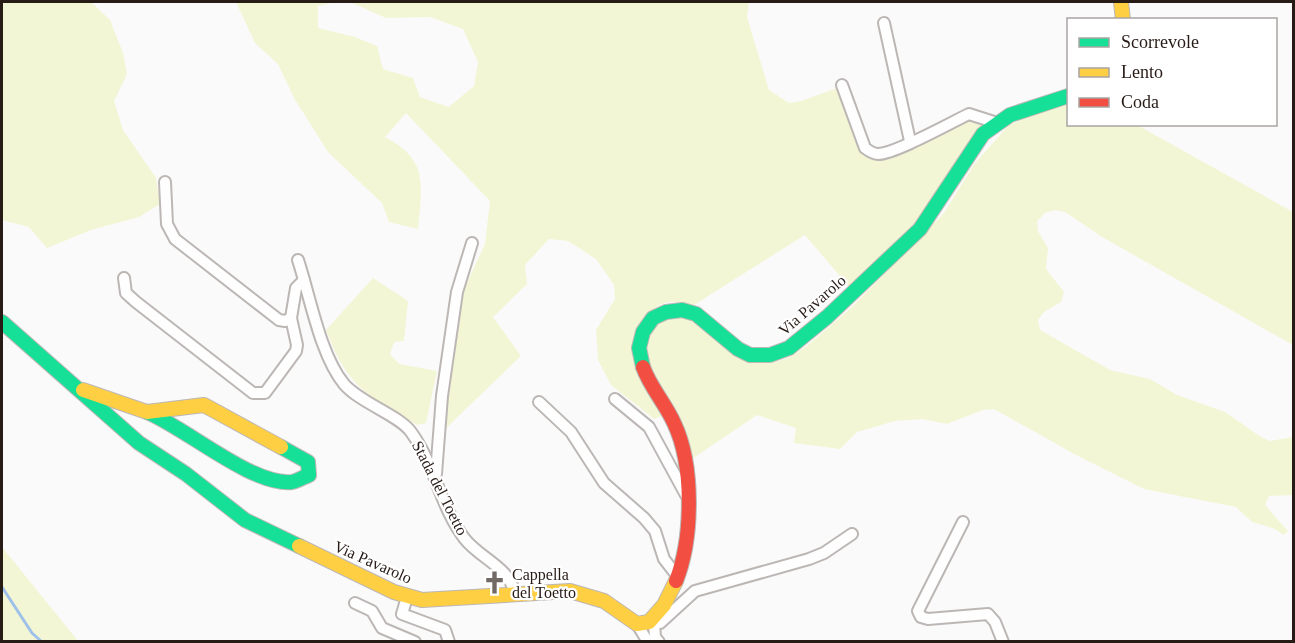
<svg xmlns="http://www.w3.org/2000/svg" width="1295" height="643" font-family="'Times New Roman',serif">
  <rect width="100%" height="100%" fill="#fafafa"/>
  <!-- green -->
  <g fill="#f3f6d5">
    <polygon points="2,2 91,2 110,20 123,53 127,74 114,101 123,130 156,178 160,204 139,217 91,230 47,248 29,227 2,220"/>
    <path d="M236,2H336L318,6V28L355,37L377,46L383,69L413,78L420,97L449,107L474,86L478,62L463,29L430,17L386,18L350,2H749L747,17L769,90L789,103L801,101L840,87L871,155L969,117L988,123L918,224L850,288L805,235L694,305C664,297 657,303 638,327L665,415L654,419L611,385L598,360L596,330L615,299L614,285L596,259L568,241L549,239L525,265L527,284L493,317L521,356L442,432L458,302L485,244L490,201L406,113L385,137C429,160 422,185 418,229L389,222L382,203L328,152L294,98L278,64L255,43Z"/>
    <polygon points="1068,100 1068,124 1137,125 1293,212 1293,345 1102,237 1065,212 1055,210 1045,213 1037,221 1038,231 1048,248 1046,269 1064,292 1061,302 1044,312 1038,320 1040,330 1110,370 1150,379 1177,395 1225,412 1261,437 1270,441 1293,437 1293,495 1269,496 1265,505 1288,531 1284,535 1273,528 1252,522 1236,507 1144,489 1076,455 994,409 983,410 947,424 922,419 895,421 857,432 840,449 794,443 796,428 757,415 689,461 644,366 644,337 660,317 690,314 751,362 771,363 788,358 807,346 852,307 944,213 975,163 1009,125"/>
    <path d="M373,278L408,301L404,341L394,342L390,354L399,364L437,371L426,423L417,425C366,394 348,388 326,330Z"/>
    <polygon points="2,547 78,641 2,641"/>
  </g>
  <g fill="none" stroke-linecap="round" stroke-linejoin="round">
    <!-- stream -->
    <polyline stroke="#9fc1e9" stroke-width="3" points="2,587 32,633 42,642"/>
    <defs>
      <g id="street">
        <polyline points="884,23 910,141"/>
        <path d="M842,85L865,148C869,151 873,154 878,154C895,154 950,123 969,114L997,123"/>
        <polyline points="165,182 167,224 175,239 279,320 285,321 291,318 296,288 304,280"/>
        <path d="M298,260C310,296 320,355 344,384C360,403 399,415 411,432C435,465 440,506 464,538C480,559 509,566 515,594"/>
        <polyline points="124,278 126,293 136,302 253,393 265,393 296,351 297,345 291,318"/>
        <polyline points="615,399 649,427 686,495"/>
        <polyline points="539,402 571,432 604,483 644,518 655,531 664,559 678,577"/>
        <polyline points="436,474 442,396 457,292 472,243"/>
        <polyline points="963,522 918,611 921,617 928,619 988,614 995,622 1003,642"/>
        <polyline points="407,597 402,614 445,630 449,642"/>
        <polyline points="355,603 372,611 382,628 415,642"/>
        <polyline points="649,622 660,623 695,591 809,559 824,553 852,534"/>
        <polyline points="637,624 648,642"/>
        <polyline points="654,624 655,637 659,642"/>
      </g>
      <g id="fast">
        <polyline points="2,322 139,443 186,474 245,520 299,546"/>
        <polyline points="643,367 639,348 643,332 653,318 666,312 682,310 696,314 738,349 750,355 770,355 789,348 827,317 920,229 983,134 1010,115 1068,96"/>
        <path d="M147,412C186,428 252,486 292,482C297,481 304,477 309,475L308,462L281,447"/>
      </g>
      <g id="slow">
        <polyline points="1121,2 1123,20"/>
        <polyline points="83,390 147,412 204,405 281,447"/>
        <polyline points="299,546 394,592 422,600 570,591 604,601 637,624 649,622 664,605 676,581"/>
      </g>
      <path id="jam" d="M643,367C650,387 665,403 674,423C694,465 693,538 676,581"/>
    </defs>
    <!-- street casing -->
    <use href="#street" stroke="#bcb7b5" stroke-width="14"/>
    <!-- fast casing -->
    <use href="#fast" stroke="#bcb7b5" stroke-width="16"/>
    <!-- slow casing -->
    <use href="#slow" stroke="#bcb7b5" stroke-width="16"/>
    <!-- jam casing -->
    <use href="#jam" stroke="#bcb7b5" stroke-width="16"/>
    <!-- street -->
    <use href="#street" stroke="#fefefe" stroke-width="10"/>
    <!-- fast -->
    <use href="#fast" stroke="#16e098" stroke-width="14"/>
    <!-- slow -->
    <use href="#slow" stroke="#ffcf43" stroke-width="14"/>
    <!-- jam -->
    <use href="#jam" stroke="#f24e42" stroke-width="14"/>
  </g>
  <!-- icons -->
  <defs>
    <symbol id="church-bare" viewBox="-9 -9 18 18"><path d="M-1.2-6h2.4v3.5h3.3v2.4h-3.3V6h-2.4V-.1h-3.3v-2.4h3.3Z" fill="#716966" stroke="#fff" stroke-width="2.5" paint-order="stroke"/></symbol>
  </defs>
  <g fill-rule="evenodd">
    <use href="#church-bare" x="478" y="566" width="33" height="33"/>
  </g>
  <g text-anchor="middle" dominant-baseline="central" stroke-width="4.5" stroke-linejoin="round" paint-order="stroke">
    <!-- street labels -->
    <g font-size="16" fill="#271b16" stroke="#fff">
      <text transform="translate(812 305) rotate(-41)">Via Pavarolo</text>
      <text transform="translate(440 488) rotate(63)">Stada del Toetto</text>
      <text transform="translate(373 562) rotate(24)">Via Pavarolo</text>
    </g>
    <!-- poi labels -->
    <g font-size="16" fill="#271b16" stroke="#fff" text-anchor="start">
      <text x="512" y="574">Cappella<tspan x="512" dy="18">del Toetto</tspan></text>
    </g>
  </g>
  <!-- border -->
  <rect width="1295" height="643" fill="none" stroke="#271b16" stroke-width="6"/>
  <!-- legend -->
  <rect x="1067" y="18" width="210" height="108" fill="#ffffff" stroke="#a9a4a2" stroke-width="1.5"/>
  <rect x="1079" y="38" width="30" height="9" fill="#16e098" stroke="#a9a4a2" stroke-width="1.5"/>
  <text x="1121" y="48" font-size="18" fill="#271b16">Scorrevole</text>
  <rect x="1079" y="68" width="30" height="9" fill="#ffcf43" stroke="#a9a4a2" stroke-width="1.5"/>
  <text x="1121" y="78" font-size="18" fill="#271b16">Lento</text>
  <rect x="1079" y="98" width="30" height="9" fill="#f24e42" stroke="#a9a4a2" stroke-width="1.5"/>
  <text x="1121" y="108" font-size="18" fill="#271b16">Coda</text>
</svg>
